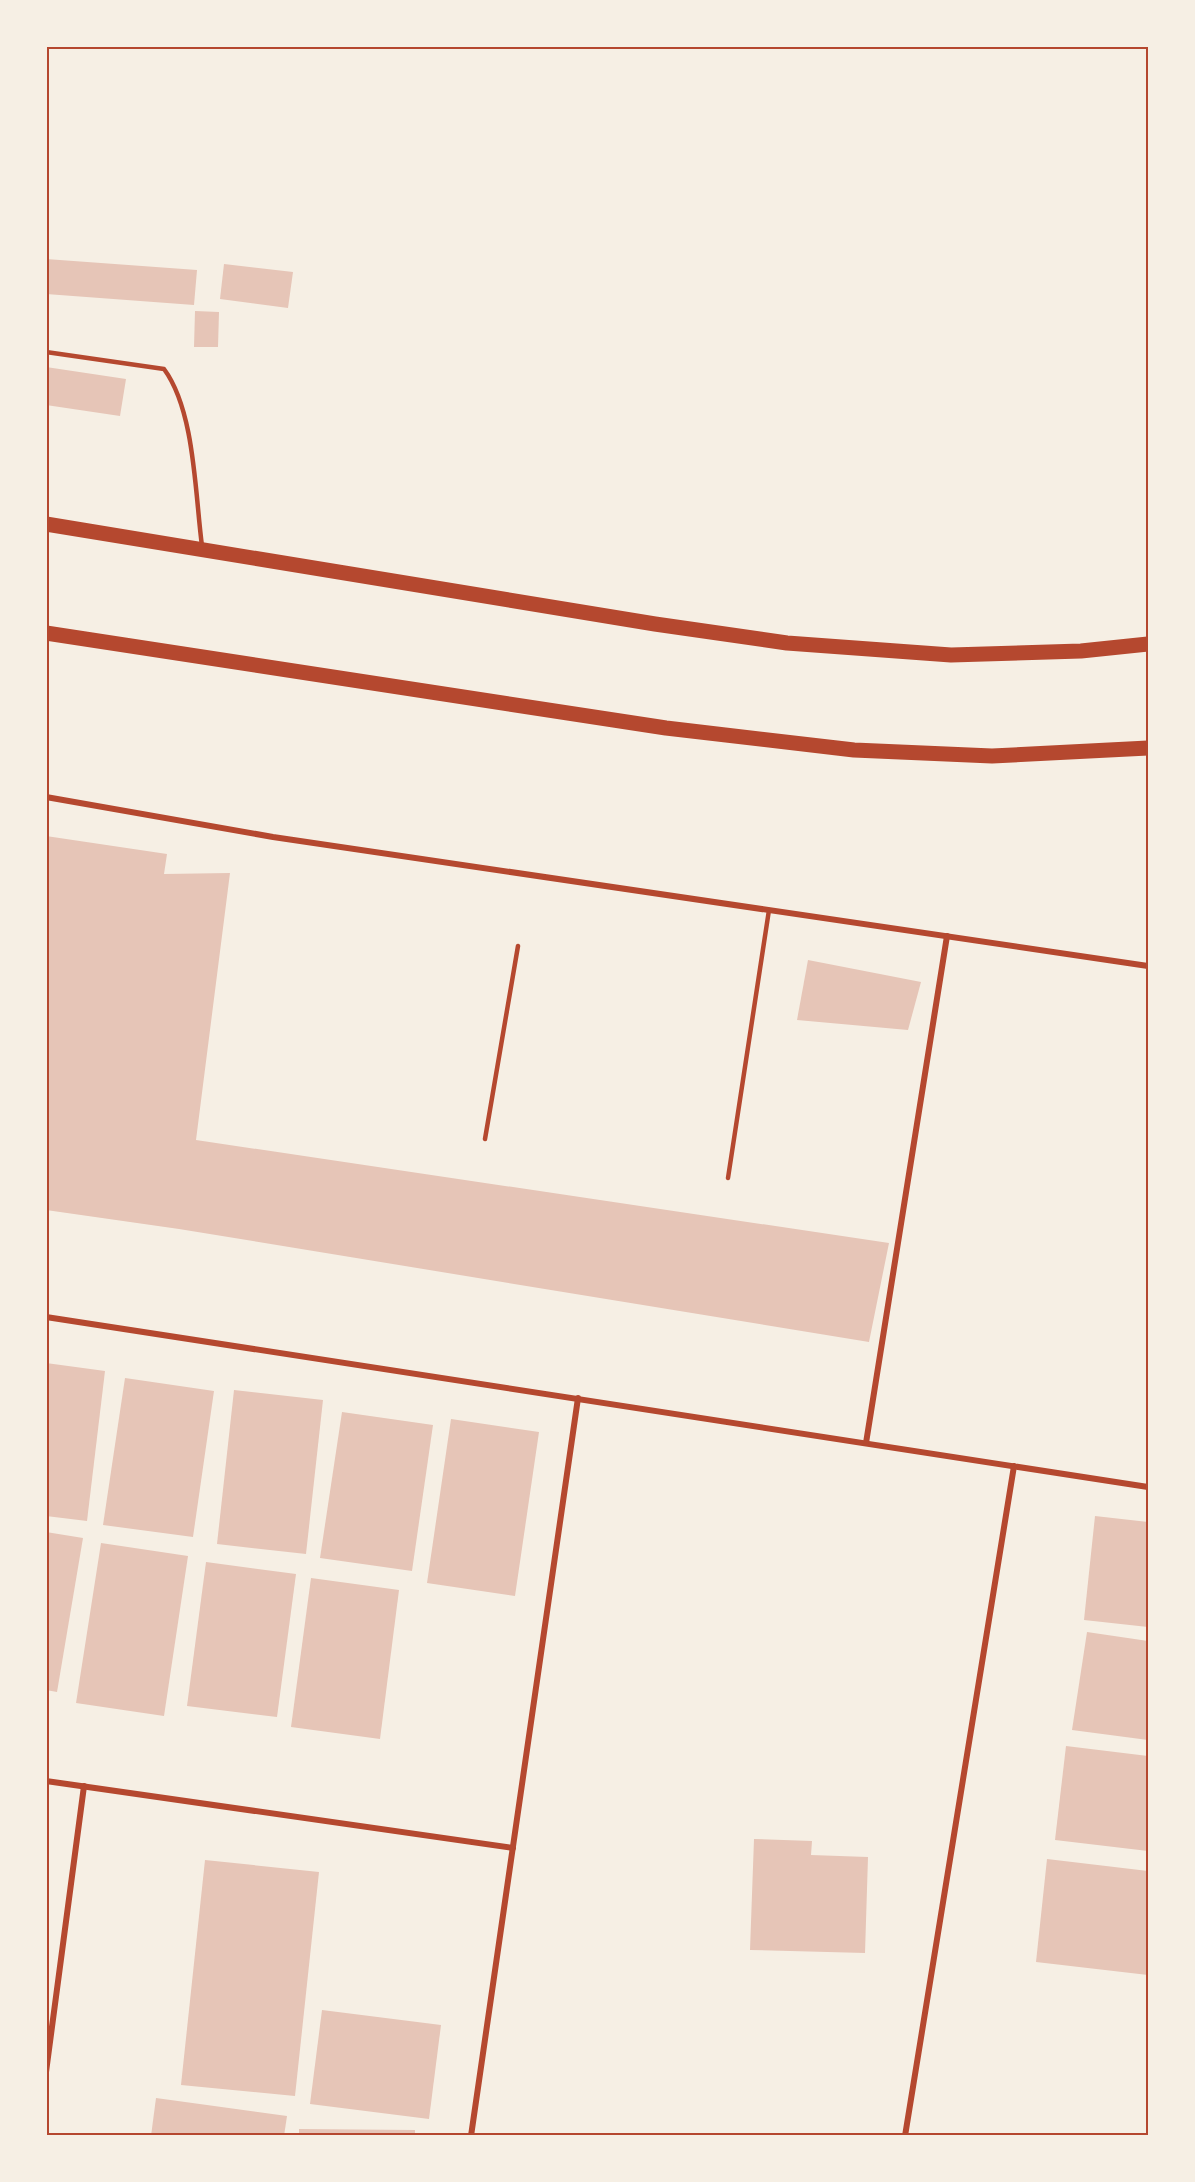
<svg xmlns="http://www.w3.org/2000/svg" width="1195" height="2182" font-family="'PT Sans Narrow',sans-serif">
  <rect width="100%" height="100%" fill="#f6efe4"/>
  <!-- building -->
  <g fill="#e6c5b7">
    <polygon points="46,259 197,270 194,305 46,294"/>
    <polygon points="224,264 293,272 288,308 220,299"/>
    <polygon points="195,311 219,312 218,347 194,347"/>
    <polygon points="46,367 126,379 120,416 46,405"/>
    <polygon points="46,836 167,854 164,874 230,873 196,1140 889,1243 869,1342 179,1229 46,1210"/>
    <polygon points="808,960 921,982 908,1030 797,1020"/>
    <polygon points="46,1363 105,1371 87,1521 46,1516"/>
    <polygon points="125,1378 214,1391 193,1537 103,1525"/>
    <polygon points="234,1390 323,1400 306,1554 217,1544"/>
    <polygon points="342,1412 433,1425 412,1571 320,1558"/>
    <polygon points="451,1419 539,1432 515,1596 427,1583"/>
    <polygon points="1095,1516 1148,1522 1148,1627 1084,1620"/>
    <polygon points="46,1532 83,1538 57,1692 46,1690"/>
    <polygon points="101,1543 188,1556 164,1716 76,1703"/>
    <polygon points="206,1562 296,1574 277,1717 187,1706"/>
    <polygon points="311,1578 399,1590 380,1739 291,1727"/>
    <polygon points="1087,1632 1148,1641 1148,1740 1072,1730"/>
    <polygon points="1066,1746 1148,1756 1148,1851 1055,1840"/>
    <polygon points="754,1839 812,1841 811,1855 868,1857 865,1953 750,1950"/>
    <polygon points="1047,1859 1148,1871 1148,1975 1036,1962"/>
    <polygon points="205,1860 319,1872 295,2096 181,2085"/>
    <polygon points="322,2010 441,2025 429,2119 310,2104"/>
    <polygon points="156,2098 287,2116 284,2136 151,2136"/>
    <polygon points="299,2129 415,2130 415,2136 299,2136"/>
  </g>
  <g fill="none" stroke-linecap="round" stroke-linejoin="round">
    <!-- service -->
    <g stroke="#b5482f" stroke-width="4.5">
      <path d="M46,352L164,369C195,411 195,494 202,546"/>
      <polyline points="485,1139 518,946"/>
      <polyline points="728,1178 769,910"/>
    </g>
    <!-- minor -->
    <g stroke="#b5482f" stroke-width="6">
      <polyline points="46,797 273,837 1148,966"/>
      <polyline points="46,1317 1148,1487"/>
      <polyline points="866,1443 947,936"/>
      <polyline points="46,1781 513,1848"/>
      <polyline points="46,2072 84,1786"/>
      <polyline points="471,2136 578,1398"/>
      <polyline points="905,2136 1014,1466"/>
    </g>
    <!-- primary -->
    <g stroke="#b5482f" stroke-width="15">
      <polyline points="46,524 655,624 787,643 951,655 1081,651 1148,644"/>
      <polyline points="46,633 666,728 854,750 992,756 1148,748"/>
    </g>
  </g>
  <!-- border -->
  <rect width="1195" height="2182" fill="none" stroke="#f6efe4" stroke-width="96"/>
  <rect x="48" y="48" width="1099" height="2086" fill="none" stroke="#b5482f" stroke-width="2"/>
</svg>
